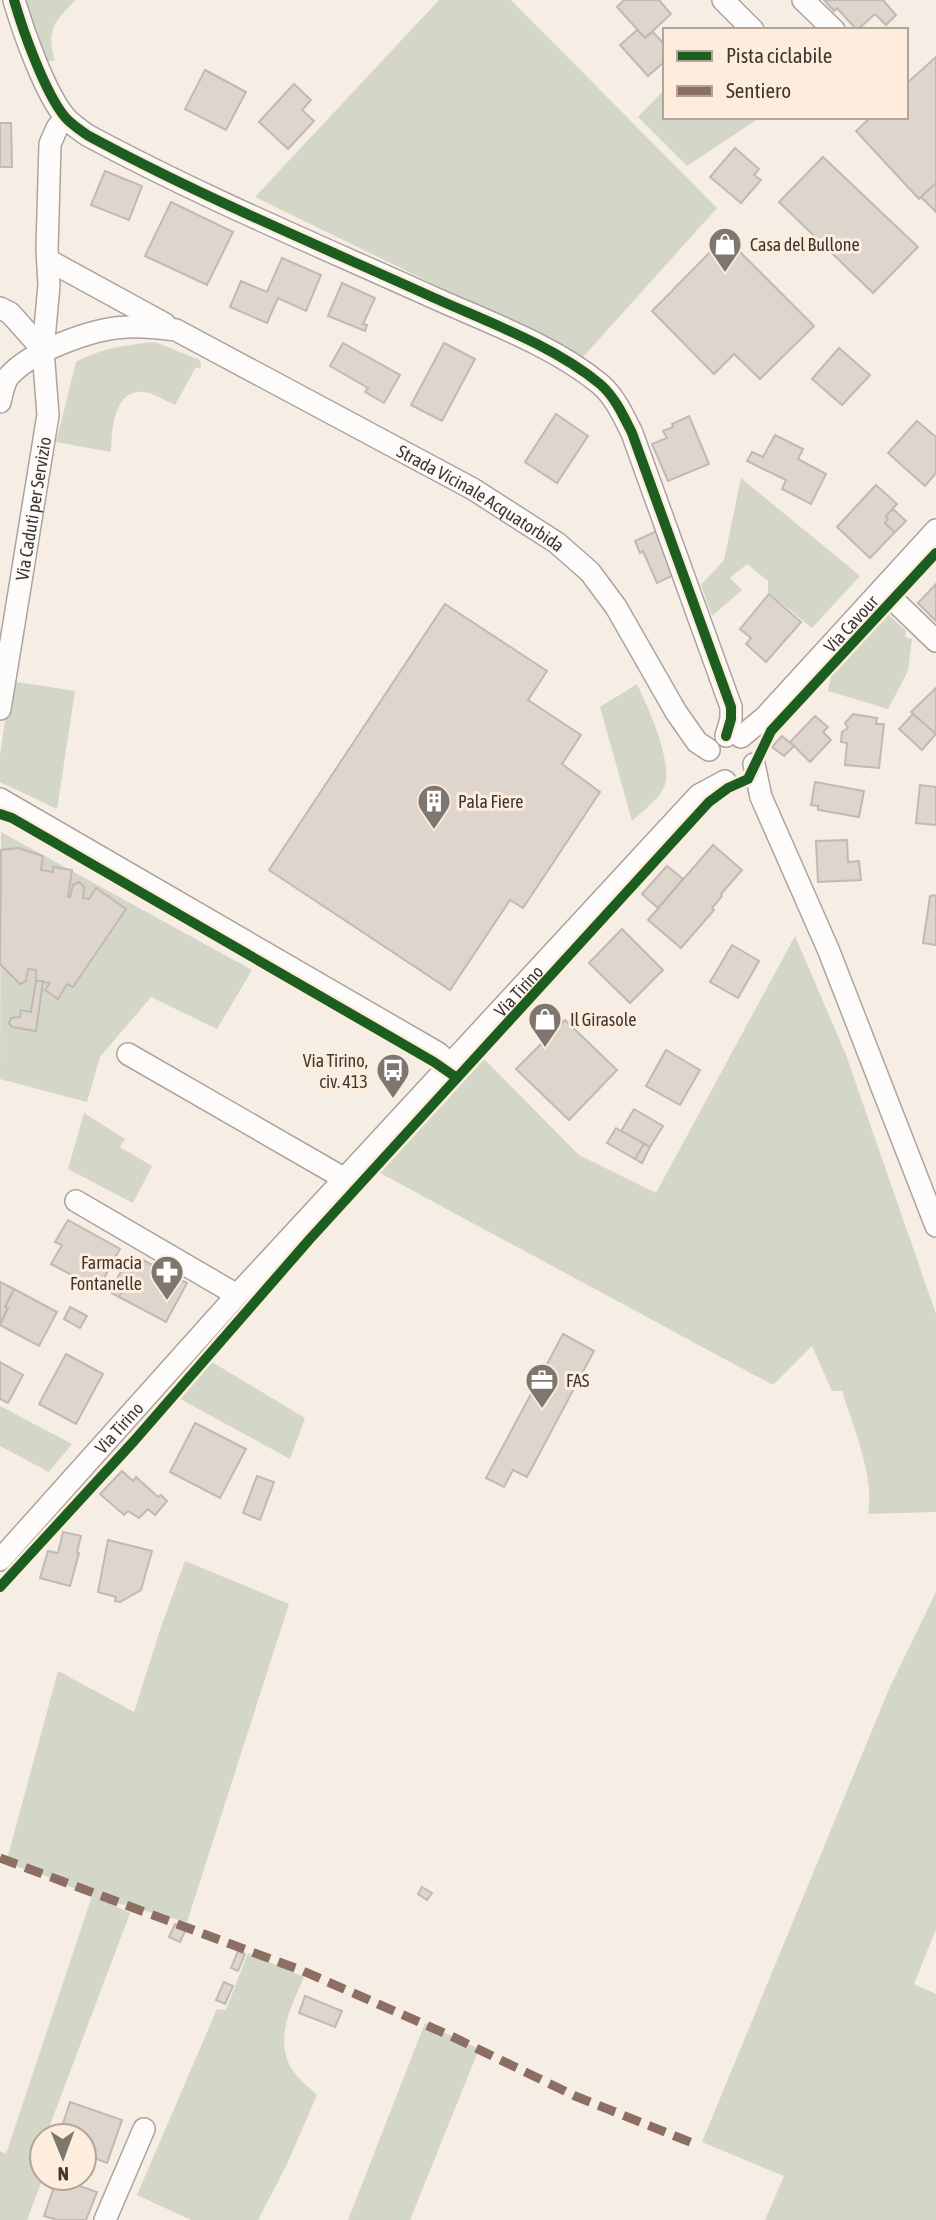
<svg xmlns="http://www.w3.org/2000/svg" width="936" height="2220" font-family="'Asap Condensed',sans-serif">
  <rect width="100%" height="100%" fill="#f6ede5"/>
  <!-- green -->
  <g fill="#d4d6c8">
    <path d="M21,0H75C54,23 46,30 55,61H42Z"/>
    <polygon points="439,0 511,0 717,208 583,357 255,197"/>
    <polygon points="665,89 665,117 761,117 687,166 638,117"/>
    <path d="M155,342L200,360L201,369L196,367L175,405C166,401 154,393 144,392C113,389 112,431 111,452L56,442L76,362C102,348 126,345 155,342Z"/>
    <polygon points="741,478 860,576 812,628 768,592 768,581 747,564 730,578 742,590 712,616 701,585 724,560"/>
    <polygon points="888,614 906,631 905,637 912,639 908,671 888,709 828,691 832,672"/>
    <polygon points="11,681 75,691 57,809 0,782 0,755"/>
    <path d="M637,684C647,705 676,767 663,789C657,801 642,811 632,821L600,707Z"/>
    <polygon points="1,832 252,970 217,1029 151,997 100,1057 87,1102 0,1079"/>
    <path d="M795,936L846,1055L936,1314V1512L868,1514C875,1477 853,1426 842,1391H832L812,1346L773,1385L380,1173L456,1087L484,1059L579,1155L656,1193Z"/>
    <polygon points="84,1113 125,1139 120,1147 152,1166 133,1203 68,1169"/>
    <polygon points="207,1359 305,1418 290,1459 173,1395"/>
    <polygon points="0,1406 72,1444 49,1472 0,1446"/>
    <polygon points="185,1561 289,1604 187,1922 98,1898 130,1913 50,2125 49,2136 42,2136 43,2178 27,2220 0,2220 0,2151 6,2154 92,1896 41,1874 6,1863 58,1671 134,1712 161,1627"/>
    <polygon points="936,1592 936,1929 914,1984 936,1994 936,2220 765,2220 784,2176 702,2142 889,1689"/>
    <path d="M248,1953L304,1977C291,2008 273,2039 293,2071C299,2080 310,2088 317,2095L286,2166L258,2220H191L137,2195L217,2009L226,2010Z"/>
    <polygon points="425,2023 479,2049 410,2220 348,2220"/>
  </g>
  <!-- building -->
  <g fill="#ded5cd" stroke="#c1b9b3" stroke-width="2">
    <polygon points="624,0 659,0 671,14 645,38 617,7"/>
    <polygon points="824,0 883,0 896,15 886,25 875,14 857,30 837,8 834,11"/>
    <polygon points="637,30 645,38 653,32 665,45 665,61 648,76 620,45"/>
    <polygon points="936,57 936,183 919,199 856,131 871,117 906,117 906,84"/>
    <polygon points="205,70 246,92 226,130 185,109"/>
    <polygon points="294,84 311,100 302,110 314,121 288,149 259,122"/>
    <polygon points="0,123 11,123 12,167 0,167"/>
    <polygon points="735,148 759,169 754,175 761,180 741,203 710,177"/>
    <polygon points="823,157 918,247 873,293 779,202"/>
    <polygon points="105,171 142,186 129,220 91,205"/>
    <polygon points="936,183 936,212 921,197"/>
    <polygon points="171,202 233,232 207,285 145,256"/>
    <polygon points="725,237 814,326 760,379 734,354 714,374 652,311"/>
    <polygon points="282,258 321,275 306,311 278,298 267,323 230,307 241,281 267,292"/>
    <polygon points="342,283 375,298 363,324 367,325 365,331 328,316"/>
    <polygon points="343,343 400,375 384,403 365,392 368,388 330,366"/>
    <polygon points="444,343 475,359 442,421 411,405"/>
    <polygon points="839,348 870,375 842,405 812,379"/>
    <polygon points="556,414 588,436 557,483 525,462"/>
    <polygon points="689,416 709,464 668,481 652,444 667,438 663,431 673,427 672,424"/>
    <polygon points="917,421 936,437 936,473 925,486 888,453"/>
    <polygon points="775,435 803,449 798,459 826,474 811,504 782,489 786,480 747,461 752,452 763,457"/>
    <polygon points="876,485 897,504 886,516 888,519 885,523 895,532 870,558 837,527"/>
    <polygon points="893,509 906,521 895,532 885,523 888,519 886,516"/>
    <polygon points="661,529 680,572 657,583 643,551 640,553 635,541"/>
    <polygon points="936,584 936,621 918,603"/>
    <polygon points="769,594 801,622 766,662 746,644 751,638 740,629"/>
    <polygon points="445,604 547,671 528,700 581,735 562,764 600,792 523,908 510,900 450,990 269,870"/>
    <polygon points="936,688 936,734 911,712"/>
    <polygon points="853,714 877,718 876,724 884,724 879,768 845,765 847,743 841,742 842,732 848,728 845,723"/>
    <polygon points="913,714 936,734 922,750 899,729"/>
    <polygon points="815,716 828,727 823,732 831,740 810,762 790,742"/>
    <polygon points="782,736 794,746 784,756 772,747"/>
    <polygon points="815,782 864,791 859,817 818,810 818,806 811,805"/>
    <polygon points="920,785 936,787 936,825 916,823"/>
    <polygon points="847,840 848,862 859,861 861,880 818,882 816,841"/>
    <polygon points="713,845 742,870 721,894 722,896 712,908 714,910 681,948 648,920"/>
    <polygon points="19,848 43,856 41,870 53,872 53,867 72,870 68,897 70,897 73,885 79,882 84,887 83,898 89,899 96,888 126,909 73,987 67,984 58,999 45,990 50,983 36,981 36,970 28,969 26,981 20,984 0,964 1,850"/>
    <polygon points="667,866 683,879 658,908 642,894"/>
    <polygon points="936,895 936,945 923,943 930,896"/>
    <polygon points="622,929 663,970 630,1003 589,963"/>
    <polygon points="732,945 759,961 738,998 710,982"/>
    <polygon points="36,981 43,981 36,1031 12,1027 9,1023 11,1018 20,1017 21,1010 31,1012"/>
    <polygon points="565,1020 617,1070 569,1120 516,1069"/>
    <polygon points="666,1050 700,1070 680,1105 646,1086"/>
    <polygon points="634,1109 663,1126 650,1147 621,1131"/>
    <polygon points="616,1128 644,1144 635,1159 607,1143"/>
    <polygon points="644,1144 650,1147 642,1163 635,1159"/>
    <polygon points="68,1220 120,1249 98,1289 51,1264 62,1245 55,1242"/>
    <polygon points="128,1258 137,1262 119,1297 110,1292"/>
    <polygon points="139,1258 187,1283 166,1322 119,1297"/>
    <polygon points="0,1282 14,1289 5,1307 8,1308 0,1323"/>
    <polygon points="14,1289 57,1312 39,1346 0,1325 8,1308 5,1307"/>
    <polygon points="70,1307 87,1316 80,1328 64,1319"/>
    <polygon points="563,1334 594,1351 527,1477 513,1470 504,1487 486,1478"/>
    <polygon points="66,1354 103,1374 76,1424 39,1404"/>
    <polygon points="0,1362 23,1375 8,1403 0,1399"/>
    <polygon points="195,1423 246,1449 220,1498 170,1472"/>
    <polygon points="122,1471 133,1481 136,1477 158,1497 161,1495 167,1501 155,1515 148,1509 139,1518 128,1511 124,1515 100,1494"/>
    <polygon points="257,1476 274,1482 260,1520 243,1513"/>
    <polygon points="63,1532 81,1536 77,1552 79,1553 70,1586 40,1578 48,1551 58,1553"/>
    <polygon points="108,1540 152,1551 141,1590 120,1602 115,1601 116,1597 98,1592"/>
    <polygon points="422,1887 432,1893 427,1900 418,1894"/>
    <polygon points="175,1924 186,1929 180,1942 169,1937"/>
    <polygon points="238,1951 245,1954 238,1971 231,1968"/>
    <polygon points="224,1982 233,1986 225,2004 216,2000"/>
    <polygon points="305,1996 342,2011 335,2027 299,2013"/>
    <polygon points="70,2102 122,2120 107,2163 84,2154 84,2136 59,2136"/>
    <polygon points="57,2178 97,2192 86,2220 58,2220 44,2216"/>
  </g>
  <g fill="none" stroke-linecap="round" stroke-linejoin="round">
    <defs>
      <g id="minor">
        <path d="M14,0C23,31 45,93 65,117C71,124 80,130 87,135C198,195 315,244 430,296C485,321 553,345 600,384C615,397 623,415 632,433L731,707V719L726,736"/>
        <polyline points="723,0 753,30"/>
        <polyline points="803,0 834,30"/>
        <polyline points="48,260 165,324"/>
        <polyline points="0,308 10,313 43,350"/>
        <path id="s1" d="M0,402C2,394 4,382 9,376C31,351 94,328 127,327C144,326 160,328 176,330L473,489L557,543L590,572L616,607L676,712L697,742L709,750"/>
        <polyline points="882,589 936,641"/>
        <path id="s2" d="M0,709L48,415L43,350L49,285L47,249L50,144L57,128L65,118"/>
        <path id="s3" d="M741,737L765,717L936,530"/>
        <polyline points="754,764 761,797 828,949 936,1226"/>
        <polyline points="0,799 438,1053 451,1065"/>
        <polyline points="128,1054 345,1179"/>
        <polyline points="76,1201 237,1295"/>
        <path id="s4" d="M0,1560L237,1295L699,795L725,781"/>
        <polyline points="105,2220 144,2129"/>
      </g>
    </defs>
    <!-- minor casing -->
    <use href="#minor" stroke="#aba49e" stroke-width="24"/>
    <!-- minor -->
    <use href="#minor" stroke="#fefcfb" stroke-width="21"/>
    <!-- quiet -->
    <polyline stroke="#8d6e63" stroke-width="9" stroke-dasharray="18 9" stroke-linecap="butt" points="0,1858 303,1971 451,2036 575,2096 695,2144"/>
    <defs>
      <g id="cycleway">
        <path d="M14,0C23,31 45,93 65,117C71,124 80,130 87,135C198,195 315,244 430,296C485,321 553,345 600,384C615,397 623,415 632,433L731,707V719L726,736"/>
        <polyline points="0,814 12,818 434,1062 457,1078"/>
        <polyline points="0,1587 134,1441 309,1240 709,802 728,788 748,779 771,731 936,553"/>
      </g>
    </defs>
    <!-- cycleway casing -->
    <use href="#cycleway" stroke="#feeddd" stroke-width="15"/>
    <!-- cycleway -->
    <use href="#cycleway" stroke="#1b5e20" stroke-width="10"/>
  </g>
  <!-- icons -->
  <defs>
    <symbol id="shop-pin" viewBox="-11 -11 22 30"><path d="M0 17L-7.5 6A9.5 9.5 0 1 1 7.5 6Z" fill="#7e776f" stroke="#feeddd"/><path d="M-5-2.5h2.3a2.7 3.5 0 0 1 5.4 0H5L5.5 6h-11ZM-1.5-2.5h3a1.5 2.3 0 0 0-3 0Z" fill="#fff"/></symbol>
    <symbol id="building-pin" viewBox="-11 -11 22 30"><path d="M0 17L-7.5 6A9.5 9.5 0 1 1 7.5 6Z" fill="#7e776f" stroke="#feeddd"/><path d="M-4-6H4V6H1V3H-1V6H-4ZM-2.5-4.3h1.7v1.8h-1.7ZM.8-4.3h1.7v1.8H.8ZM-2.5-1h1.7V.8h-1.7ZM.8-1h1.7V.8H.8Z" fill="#fff"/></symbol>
    <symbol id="bus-pin" viewBox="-11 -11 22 30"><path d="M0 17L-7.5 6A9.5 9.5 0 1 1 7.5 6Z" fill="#7e776f" stroke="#feeddd"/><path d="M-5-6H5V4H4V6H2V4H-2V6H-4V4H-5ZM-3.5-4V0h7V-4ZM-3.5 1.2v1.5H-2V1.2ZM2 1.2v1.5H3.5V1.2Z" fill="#fff"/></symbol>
    <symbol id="pharmacy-pin" viewBox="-11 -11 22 30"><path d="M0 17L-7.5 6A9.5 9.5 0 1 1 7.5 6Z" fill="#7e776f" stroke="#feeddd"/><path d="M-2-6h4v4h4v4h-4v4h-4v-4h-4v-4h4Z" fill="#fff"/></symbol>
    <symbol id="office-pin" viewBox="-11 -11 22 30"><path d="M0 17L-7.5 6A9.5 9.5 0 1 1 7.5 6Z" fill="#7e776f" stroke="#feeddd"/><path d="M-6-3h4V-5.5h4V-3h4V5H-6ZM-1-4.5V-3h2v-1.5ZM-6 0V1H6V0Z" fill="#fff"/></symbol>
  </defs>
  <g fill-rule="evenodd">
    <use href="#shop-pin" x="706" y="225" width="38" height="52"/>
    <use href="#building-pin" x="415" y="782" width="38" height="52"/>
    <use href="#shop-pin" x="526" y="1000" width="38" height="52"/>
    <use href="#bus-pin" x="374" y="1051" width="38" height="52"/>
    <use href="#pharmacy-pin" x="148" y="1253" width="38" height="52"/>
    <use href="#office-pin" x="523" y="1361" width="38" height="52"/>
  </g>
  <g text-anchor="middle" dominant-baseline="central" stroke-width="6" stroke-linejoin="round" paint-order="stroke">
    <!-- poi labels -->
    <g font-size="18" fill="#3d3730" stroke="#feeddd" text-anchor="start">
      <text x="750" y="244">Casa del Bullone</text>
      <text x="458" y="801">Pala Fiere</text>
      <text x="570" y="1019">Il Girasole</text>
      <text x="368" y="1060" text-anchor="end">Via Tirino,<tspan x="368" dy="21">civ. 413</tspan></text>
      <text x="142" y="1262" text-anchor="end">Farmacia<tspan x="142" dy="21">Fontanelle</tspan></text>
      <text x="566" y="1380">FAS</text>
    </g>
    <!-- street labels -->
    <g font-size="18" fill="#3d3730" stroke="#feeddd">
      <text stroke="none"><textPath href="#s1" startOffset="555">Strada Vicinale Acquatorbida</textPath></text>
      <text stroke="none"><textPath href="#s2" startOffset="203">Via Caduti per Servizio</textPath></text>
      <text stroke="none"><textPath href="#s3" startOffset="158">Via Cavour</textPath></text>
      <text stroke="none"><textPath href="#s4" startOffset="770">Via Tirino</textPath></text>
      <text stroke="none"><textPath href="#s4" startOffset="178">Via Tirino</textPath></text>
    </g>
  </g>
  <!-- legend -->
  <rect x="663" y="28" width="245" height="91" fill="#feeddd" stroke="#b1a498" stroke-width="2"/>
  <rect x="677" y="51" width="35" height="10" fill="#1b5e20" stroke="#b1a498" stroke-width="2"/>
  <text x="726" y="63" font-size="21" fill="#3d3730">Pista ciclabile</text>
  <rect x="677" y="86" width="35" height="10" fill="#8d6e63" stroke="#b1a498" stroke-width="2"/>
  <text x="726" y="98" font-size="21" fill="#3d3730">Sentiero</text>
  <!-- north arrow -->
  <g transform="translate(63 2157) rotate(179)"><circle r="33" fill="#feeddd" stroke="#b1a498" stroke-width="2"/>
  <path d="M0-5L12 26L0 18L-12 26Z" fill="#7e776f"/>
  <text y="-10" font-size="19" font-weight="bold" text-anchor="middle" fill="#3d3730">N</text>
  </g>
</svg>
